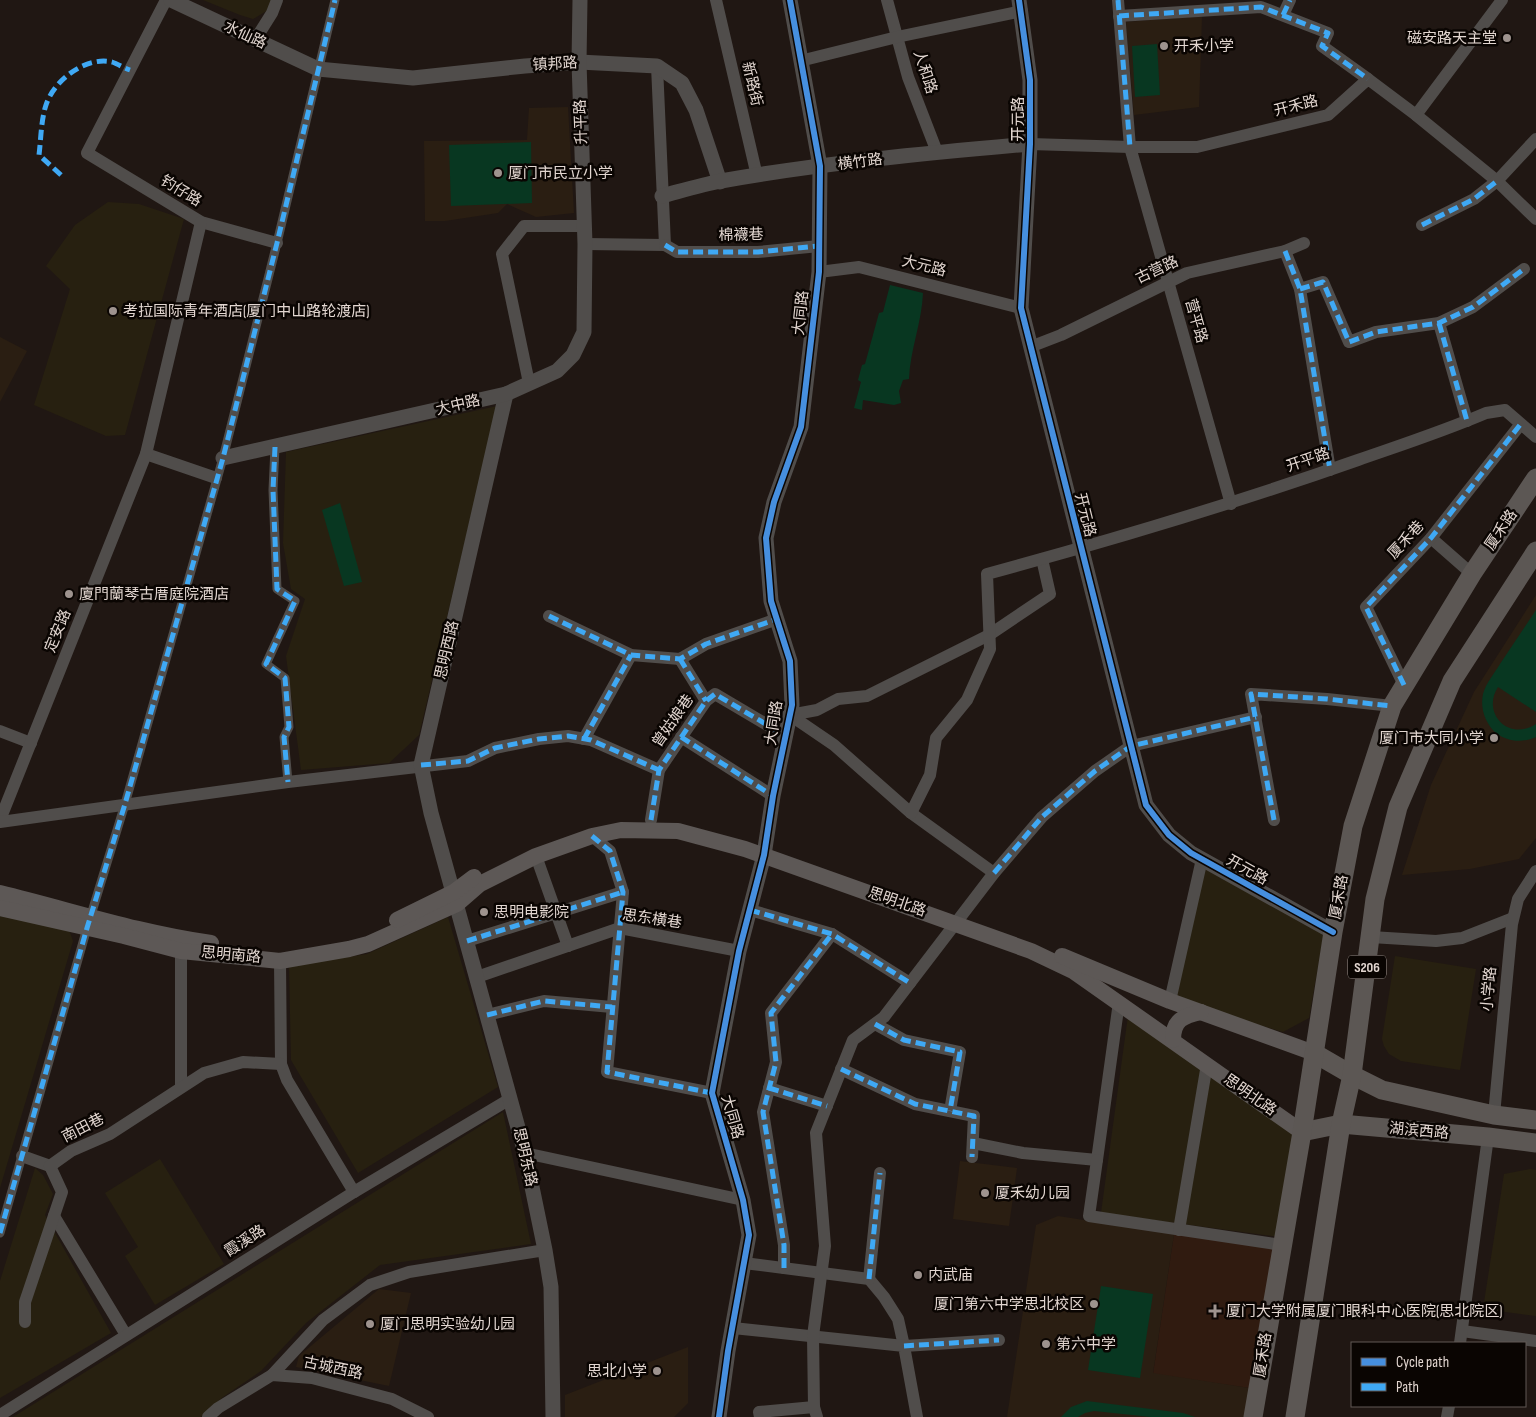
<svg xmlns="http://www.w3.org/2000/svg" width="1536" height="1417" font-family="'Sofia Sans Condensed','Noto Sans SC',sans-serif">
  <rect width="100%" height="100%" fill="#201713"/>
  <!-- commercial -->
  <g fill="#272010">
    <polygon points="203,0 273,0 270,9 253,19 240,15"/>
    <polygon points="108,202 139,204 184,219 125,435 106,436 34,405 70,289 46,266 75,225"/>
    <polygon points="497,406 419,735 389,763 301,770 286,656 305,599 291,589 283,543 286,452"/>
    <polygon points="1206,866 1324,932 1309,1018 1283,1032 1168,999"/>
    <polygon points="0,915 69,930 73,941 0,1188"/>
    <polygon points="448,917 498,1087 358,1173 291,1060 289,966 367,954"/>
    <polygon points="1395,956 1476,969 1460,1070 1401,1061 1389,1054 1384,1046 1382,1039"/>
    <polygon points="1128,1016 1294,1135 1280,1237 1101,1213"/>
    <polygon points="503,1112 531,1244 380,1265 306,1323 261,1371 223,1397 201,1417 13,1417"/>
    <polygon points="160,1159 224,1264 155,1305 125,1256 138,1247 105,1193"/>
    <polygon points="35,1168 43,1175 53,1194 45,1215 111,1333 0,1398 0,1281"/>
    <polygon points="1530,1169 1536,1170 1536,1316 1483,1309 1504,1174"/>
  </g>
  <!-- built -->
  <polygon fill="#301b10" points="1174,1234 1277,1249 1256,1389 1153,1374"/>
  <!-- education -->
  <g fill="#2a1e12">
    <polygon points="1202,16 1199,107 1134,115 1126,22"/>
    <polygon points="568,107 574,213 536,217 507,204 498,213 445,221 425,221 424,141 527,140 529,108"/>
    <polygon points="0,337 27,351 0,402"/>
    <polygon points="1536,595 1536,838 1519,859 1470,869 1402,875 1431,785 1474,692"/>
    <polygon points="960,1161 1017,1168 1009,1226 953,1219"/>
    <polygon points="1058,1216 1174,1234 1153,1373 1256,1389 1252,1417 1007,1417 1036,1225"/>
    <polygon points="379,1289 411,1293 389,1386 296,1367 299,1356"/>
    <polygon points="688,1347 688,1403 674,1417 565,1417 565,1395"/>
  </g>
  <!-- green -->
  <g fill="#083721">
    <polygon points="1157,44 1160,95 1135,97 1132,46"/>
    <polygon points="531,142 532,203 451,206 449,145"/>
    <path d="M890,285L923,293C922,322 910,350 909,379L903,380L899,391L901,403L894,405L863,400L862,410L854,408L861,382L858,380L862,365L865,364L879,313L883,312Z"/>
    <polygon points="340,503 362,582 344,586 322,510"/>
    <path d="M1536,610V712L1498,687C1481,713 1509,742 1536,724V737C1522,743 1508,742 1496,733C1485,723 1480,708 1483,694C1486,683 1494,674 1500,664C1512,646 1524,628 1536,610Z"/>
    <polygon points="1101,1286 1153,1294 1140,1378 1088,1370"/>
    <polygon points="1087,1401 1183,1413 1195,1417 1151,1417 1094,1411 1085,1413 1078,1417 1061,1417 1071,1407"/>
  </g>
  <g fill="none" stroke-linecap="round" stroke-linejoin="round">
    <!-- pedestrian -->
    <g stroke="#504d4b" stroke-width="9">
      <polyline points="275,447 273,490 277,589 295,601 266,664 285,678 289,727 284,737 288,782"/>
      <polyline points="0,1233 87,928 125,804 223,458 277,243 335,0"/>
    </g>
    <!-- minor -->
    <g stroke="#504d4b" stroke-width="12">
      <polyline points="166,0 87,153 201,222 277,243"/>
      <polyline points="716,0 757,176"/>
      <polyline points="887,0 908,77 937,152"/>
      <polyline points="1118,0 1130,147 1231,504"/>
      <polyline points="1283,15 1290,0"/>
      <polyline points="1119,16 1261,7 1328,33 1322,46 1368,79"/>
      <polyline points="255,40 272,13 277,0"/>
      <polyline points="800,61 897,37 1022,11"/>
      <polyline points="1416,115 1502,0"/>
      <polyline points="1030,144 1130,147 1197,147 1328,115 1368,79 1416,115 1497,181 1536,219"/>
      <polyline points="1422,225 1474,199 1497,181 1536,139"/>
      <polyline points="585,244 665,245 657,66"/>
      <polyline points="665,245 677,252 758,252 819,246"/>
      <polyline points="1285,251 1300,289 1330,470"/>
      <polyline points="819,272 859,267 1021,308"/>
      <polyline points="1300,289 1323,282 1349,342 1376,332 1439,323 1473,307 1524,269"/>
      <polyline points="1439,323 1467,421"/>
      <polyline points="1030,347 1061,335 1187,273 1285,251 1304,243"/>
      <polyline points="529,383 502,254 524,226 585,226"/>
      <polyline points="146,454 216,478"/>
      <polyline points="1431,538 1472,574"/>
      <polyline points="549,616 631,655 680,659 706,644 777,619"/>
      <polyline points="680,659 706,701"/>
      <polyline points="1404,685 1366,607 1431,538 1520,425"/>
      <polyline points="790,715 817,710 838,699 867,696 989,635 1050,594 1042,559"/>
      <polyline points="790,715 834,745 911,813 994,873"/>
      <polyline points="0,731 31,743"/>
      <polyline points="681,737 773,796"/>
      <polyline points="584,739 631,655"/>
      <path d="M911,813L930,775L936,738L967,700L990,649L987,574C1112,540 1236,503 1358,460C1401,445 1444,431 1486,413L1505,410L1536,437"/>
      <polyline points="0,820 146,454 201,222"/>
      <polyline points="651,820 659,770 706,701 715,694 786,736"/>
      <polyline points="1274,820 1251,694 1327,699 1392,706"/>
      <polyline points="0,822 288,782 468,761 495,748 539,739 568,736 591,740 659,770"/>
      <polyline points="592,836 610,851 623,892 607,1072 712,1093"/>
      <polyline points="536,856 568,946"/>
      <polyline points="750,910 832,934 910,983"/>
      <polyline points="1371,937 1436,941 1462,938 1513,918"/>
      <polyline points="467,941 623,892"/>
      <polyline points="181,951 181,1087"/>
      <polyline points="280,961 281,1064 287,1080 354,1192"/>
      <polyline points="477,977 620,928 739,951"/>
      <polyline points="1170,1001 1202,859"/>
      <polyline points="487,1015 544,1001 612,1007"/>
      <polyline points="875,1024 904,1040 960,1052 950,1111"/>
      <polyline points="841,1069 915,1104 974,1116 972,1157"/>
      <polyline points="769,1088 827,1106"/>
      <polyline points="1494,1115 1512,924 1518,899 1536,871"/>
      <polyline points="973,1143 1023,1153 1097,1160 1119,1002"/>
      <polyline points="525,1153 743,1200"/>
      <polyline points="22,1156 50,1166"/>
      <polyline points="1097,1160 1089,1216 1282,1245"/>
      <polyline points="54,1216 126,1335"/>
      <polyline points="1179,1230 1207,1064"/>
      <polyline points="744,1263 869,1279 884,1297 898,1319 904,1346 999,1340"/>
      <polyline points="784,1268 784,1245 763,1112 776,1062 771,1013 832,934"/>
      <polyline points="869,1279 880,1173"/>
      <polyline points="25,1322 25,1302 62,1192 50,1166 71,1151 110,1134 204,1073 243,1062 281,1064"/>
      <polyline points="733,1328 904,1346 917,1417"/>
      <polyline points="1462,1331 1536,1341"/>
      <polyline points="1460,1343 1488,1137"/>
      <polyline points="272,1375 323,1320 370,1285 409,1272 545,1250"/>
      <polyline points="0,1415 354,1192 510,1099"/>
      <polyline points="208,1417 218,1408 272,1375 312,1378 392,1399 428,1417"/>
      <polyline points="760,1417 759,1412 814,1407"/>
      <polyline points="817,1417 814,1407 813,1336 825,1246 816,1133 853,1040 884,1017 994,873 1042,817 1095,771 1131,746 1256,717"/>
      <polyline points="1447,1417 1449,1406"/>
    </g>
    <!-- tertiary -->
    <g stroke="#504d4b" stroke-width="15">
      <polyline points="171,0 318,69 413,78 525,66 579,62 657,66 682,83 696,110 720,182"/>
      <polyline points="1019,0 1030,80 1030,144 1021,308 1146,805 1169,835 1191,853 1333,932"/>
      <path d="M662,196C681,191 701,185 721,181C823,163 927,153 1030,144"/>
      <polyline points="506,394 421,765 431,813 525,1153 545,1250 551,1287 553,1417"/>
      <polyline points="223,458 506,394 557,371 573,355 584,332 585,244 579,62 580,0"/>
      <polyline points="719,1417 728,1351 749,1235 743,1200 712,1093 739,951 764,855 773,796 792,705 790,661 771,601 766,538 774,502 801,427 819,272 820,166 790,0"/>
    </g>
    <!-- secondary -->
    <g stroke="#5d5856" stroke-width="16">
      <path d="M0,893C70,910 139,933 211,943"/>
      <polyline points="0,908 124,936 181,951 280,961 349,949 368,944 457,904 480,884 536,856 592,836 621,830 678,831 745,849 1031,951 1073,971 1302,1132"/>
      <polyline points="397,920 454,892 474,877"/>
      <polyline points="1062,956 1170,1001 1314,1053"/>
      <path d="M1173,1040C1173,1020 1183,1016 1201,1012"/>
    </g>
    <!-- primary -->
    <g stroke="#5c5754" stroke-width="19">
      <polyline points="1314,1053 1352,1075 1382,1090 1494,1115 1536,1120"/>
      <polyline points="1302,1132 1341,1124 1488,1137 1536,1143"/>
      <polyline points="1253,1417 1302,1132 1333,932 1353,826 1392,706 1472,574 1536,478"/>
      <polyline points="1295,1417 1341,1124 1352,1075 1375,899 1398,807 1452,681 1536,551"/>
    </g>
    <!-- quiet -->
    <g stroke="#3fa9f5" stroke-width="5" stroke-dasharray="10 5" stroke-linecap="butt">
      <polyline points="1118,0 1130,147"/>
      <polyline points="1283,15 1290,0"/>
      <polyline points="1119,16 1261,7 1328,33 1322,46 1368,79"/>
      <path d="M61,175L39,155C41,139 41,120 46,105C54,80 86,56 112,62C118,64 124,68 130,70"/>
      <polyline points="1422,225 1474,199 1497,181"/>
      <polyline points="665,245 677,252 758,252 819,246"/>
      <polyline points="1285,251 1300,289 1330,470"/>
      <polyline points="1300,289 1323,282 1349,342 1376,332 1439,323 1473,307 1524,269"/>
      <polyline points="1439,323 1467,421"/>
      <polyline points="275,447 273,490 277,589 295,601 266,664 285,678 289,727 284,737 288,782"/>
      <polyline points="549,616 631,655 680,659 706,644 777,619"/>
      <polyline points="680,659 706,701"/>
      <polyline points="1404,685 1366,607 1431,538 1520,425"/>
      <polyline points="681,737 773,796"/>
      <polyline points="584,739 631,655"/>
      <polyline points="421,765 468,761 495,748 539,739 568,736 591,740 659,770"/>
      <polyline points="651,820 659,770 706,701 715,694 786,736"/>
      <polyline points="1274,820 1251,694 1327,699 1392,706"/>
      <polyline points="592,836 610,851 623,892 607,1072 712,1093"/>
      <polyline points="994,873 1042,817 1095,771 1131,746 1256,717"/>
      <polyline points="750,910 832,934 910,983"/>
      <polyline points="467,941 623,892"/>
      <polyline points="487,1015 544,1001 612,1007"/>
      <polyline points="875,1024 904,1040 960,1052 950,1111"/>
      <polyline points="841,1069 915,1104 974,1116 972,1157"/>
      <polyline points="769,1088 827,1106"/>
      <polyline points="0,1233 87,928 125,804 223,458 277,243 335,0"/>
      <polyline points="784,1268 784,1245 763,1112 776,1062 771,1013 832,934"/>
      <polyline points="869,1279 880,1173"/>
      <polyline points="904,1346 999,1340"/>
    </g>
    <defs>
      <g id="cycleway">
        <polyline points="1019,0 1030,80 1030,144 1021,308 1146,805 1169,835 1191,853 1333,932"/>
        <polyline points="719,1417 728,1351 749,1235 743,1200 712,1093 739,951 764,855 773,796 792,705 790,661 771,601 766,538 774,502 801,427 819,272 820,166 790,0"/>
      </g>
    </defs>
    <!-- cycleway casing -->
    <use href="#cycleway" stroke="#0a0502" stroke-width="9"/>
    <!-- cycleway -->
    <use href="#cycleway" stroke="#468fdf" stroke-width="6"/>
  </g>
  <!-- markers -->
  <g fill="#9e938e" stroke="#0a0502" stroke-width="2">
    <circle cx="1507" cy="38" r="5"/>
    <circle cx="1164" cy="46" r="5"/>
    <circle cx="498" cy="173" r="5"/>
    <circle cx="113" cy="311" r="5"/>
    <circle cx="69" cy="594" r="5"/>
    <circle cx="1494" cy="738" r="5"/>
    <circle cx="484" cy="912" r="5"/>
    <circle cx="985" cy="1193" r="5"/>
    <circle cx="918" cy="1275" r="5"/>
    <circle cx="1094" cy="1304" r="5"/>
    <path d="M1212.5 1303.5h5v5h5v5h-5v5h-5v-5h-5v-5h5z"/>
    <circle cx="370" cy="1324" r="5"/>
    <circle cx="1046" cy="1344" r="5"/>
    <circle cx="657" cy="1371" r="5"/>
  </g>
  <g text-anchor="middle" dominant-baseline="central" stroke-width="5" stroke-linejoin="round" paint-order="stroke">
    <!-- shield labels -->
    <rect fill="#0a0502" stroke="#a19792" stroke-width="1" x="1348" y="955.5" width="38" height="23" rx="4"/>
    <g font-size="14" font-weight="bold" fill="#e2d6d0">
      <text x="1367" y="967">S206</text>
    </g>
    <!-- street labels -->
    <g font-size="15" fill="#e2d6d0" stroke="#0a0502">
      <text transform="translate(245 35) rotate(25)">水仙路</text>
      <text transform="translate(555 64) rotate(-3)">镇邦路</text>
      <text transform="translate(925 72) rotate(72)">人和路</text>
      <text transform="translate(752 84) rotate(77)">新路街</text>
      <text transform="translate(1296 106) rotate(-14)">开禾路</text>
      <text transform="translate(1018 119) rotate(-90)">开元路</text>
      <text transform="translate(581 122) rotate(-92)">升平路</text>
      <text transform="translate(860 162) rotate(-7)">横竹路</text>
      <text transform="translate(181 191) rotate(31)">钓仔路</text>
      <text transform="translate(741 235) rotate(-1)">棉襪巷</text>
      <text transform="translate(924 266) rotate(14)">大元路</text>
      <text transform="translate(1157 270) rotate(-25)">古营路</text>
      <text transform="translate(801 313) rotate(-84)">大同路</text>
      <text transform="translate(1196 321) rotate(74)">营平路</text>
      <text transform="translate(458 405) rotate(-13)">大中路</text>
      <text transform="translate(1308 460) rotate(-19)">开平路</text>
      <text transform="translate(1085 515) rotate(76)">开元路</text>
      <text transform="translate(1501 530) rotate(-56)">厦禾路</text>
      <text transform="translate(1406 540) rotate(-47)">厦禾巷</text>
      <text transform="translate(58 631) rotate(-68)">定安路</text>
      <text transform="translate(447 650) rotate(-77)">思明西路</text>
      <text transform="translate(673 721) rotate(-55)">曾姑娘巷</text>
      <text transform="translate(774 723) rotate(-81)">大同路</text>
      <text transform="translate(1247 870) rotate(29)">开元路</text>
      <text transform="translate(1339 897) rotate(-80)">厦禾路</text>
      <text transform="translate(897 902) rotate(19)">思明北路</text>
      <text transform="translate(652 919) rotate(8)">思东横巷</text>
      <text transform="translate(231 955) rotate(5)">思明南路</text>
      <text transform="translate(1489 989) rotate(-85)">小学路</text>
      <text transform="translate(1250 1095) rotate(35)">思明北路</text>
      <text transform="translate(732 1117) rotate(74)">大同路</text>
      <text transform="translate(83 1128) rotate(-27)">南田巷</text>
      <text transform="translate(1419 1131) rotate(5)">湖滨西路</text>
      <text transform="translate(525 1157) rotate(77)">思明东路</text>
      <text transform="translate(245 1241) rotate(-32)">霞溪路</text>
      <text transform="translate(1263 1355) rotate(-81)">厦禾路</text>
      <text transform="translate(333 1368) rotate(12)">古城西路</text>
    </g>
    <!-- poi labels -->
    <g font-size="15" fill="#e2d6d0" stroke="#0a0502" text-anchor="start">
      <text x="1497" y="38" text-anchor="end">磁安路天主堂</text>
      <text x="1174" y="46">开禾小学</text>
      <text x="508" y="173">厦门市民立小学</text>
      <text x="123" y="311">考拉国际青年酒店(厦门中山路轮渡店)</text>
      <text x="79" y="594">廈門蘭琴古厝庭院酒店</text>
      <text x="1484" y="738" text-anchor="end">厦门市大同小学</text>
      <text x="494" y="912">思明电影院</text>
      <text x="995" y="1193">厦禾幼儿园</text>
      <text x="928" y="1275">内武庙</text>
      <text x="1084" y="1304" text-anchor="end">厦门第六中学思北校区</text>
      <text x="1226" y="1311">厦门大学附属厦门眼科中心医院(思北院区)</text>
      <text x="380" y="1324">厦门思明实验幼儿园</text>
      <text x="1056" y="1344">第六中学</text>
      <text x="647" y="1371" text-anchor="end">思北小学</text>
    </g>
  </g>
  <!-- legend -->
  <rect x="1351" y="1342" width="175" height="65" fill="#0a0502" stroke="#605954"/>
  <rect x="1361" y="1358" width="25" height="8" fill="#468fdf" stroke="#605954"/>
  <text x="1396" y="1367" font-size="15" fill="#e2d6d0">Cycle path</text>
  <rect x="1361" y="1383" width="25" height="8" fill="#3fa9f5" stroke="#605954"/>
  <text x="1396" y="1392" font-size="15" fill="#e2d6d0">Path</text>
</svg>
